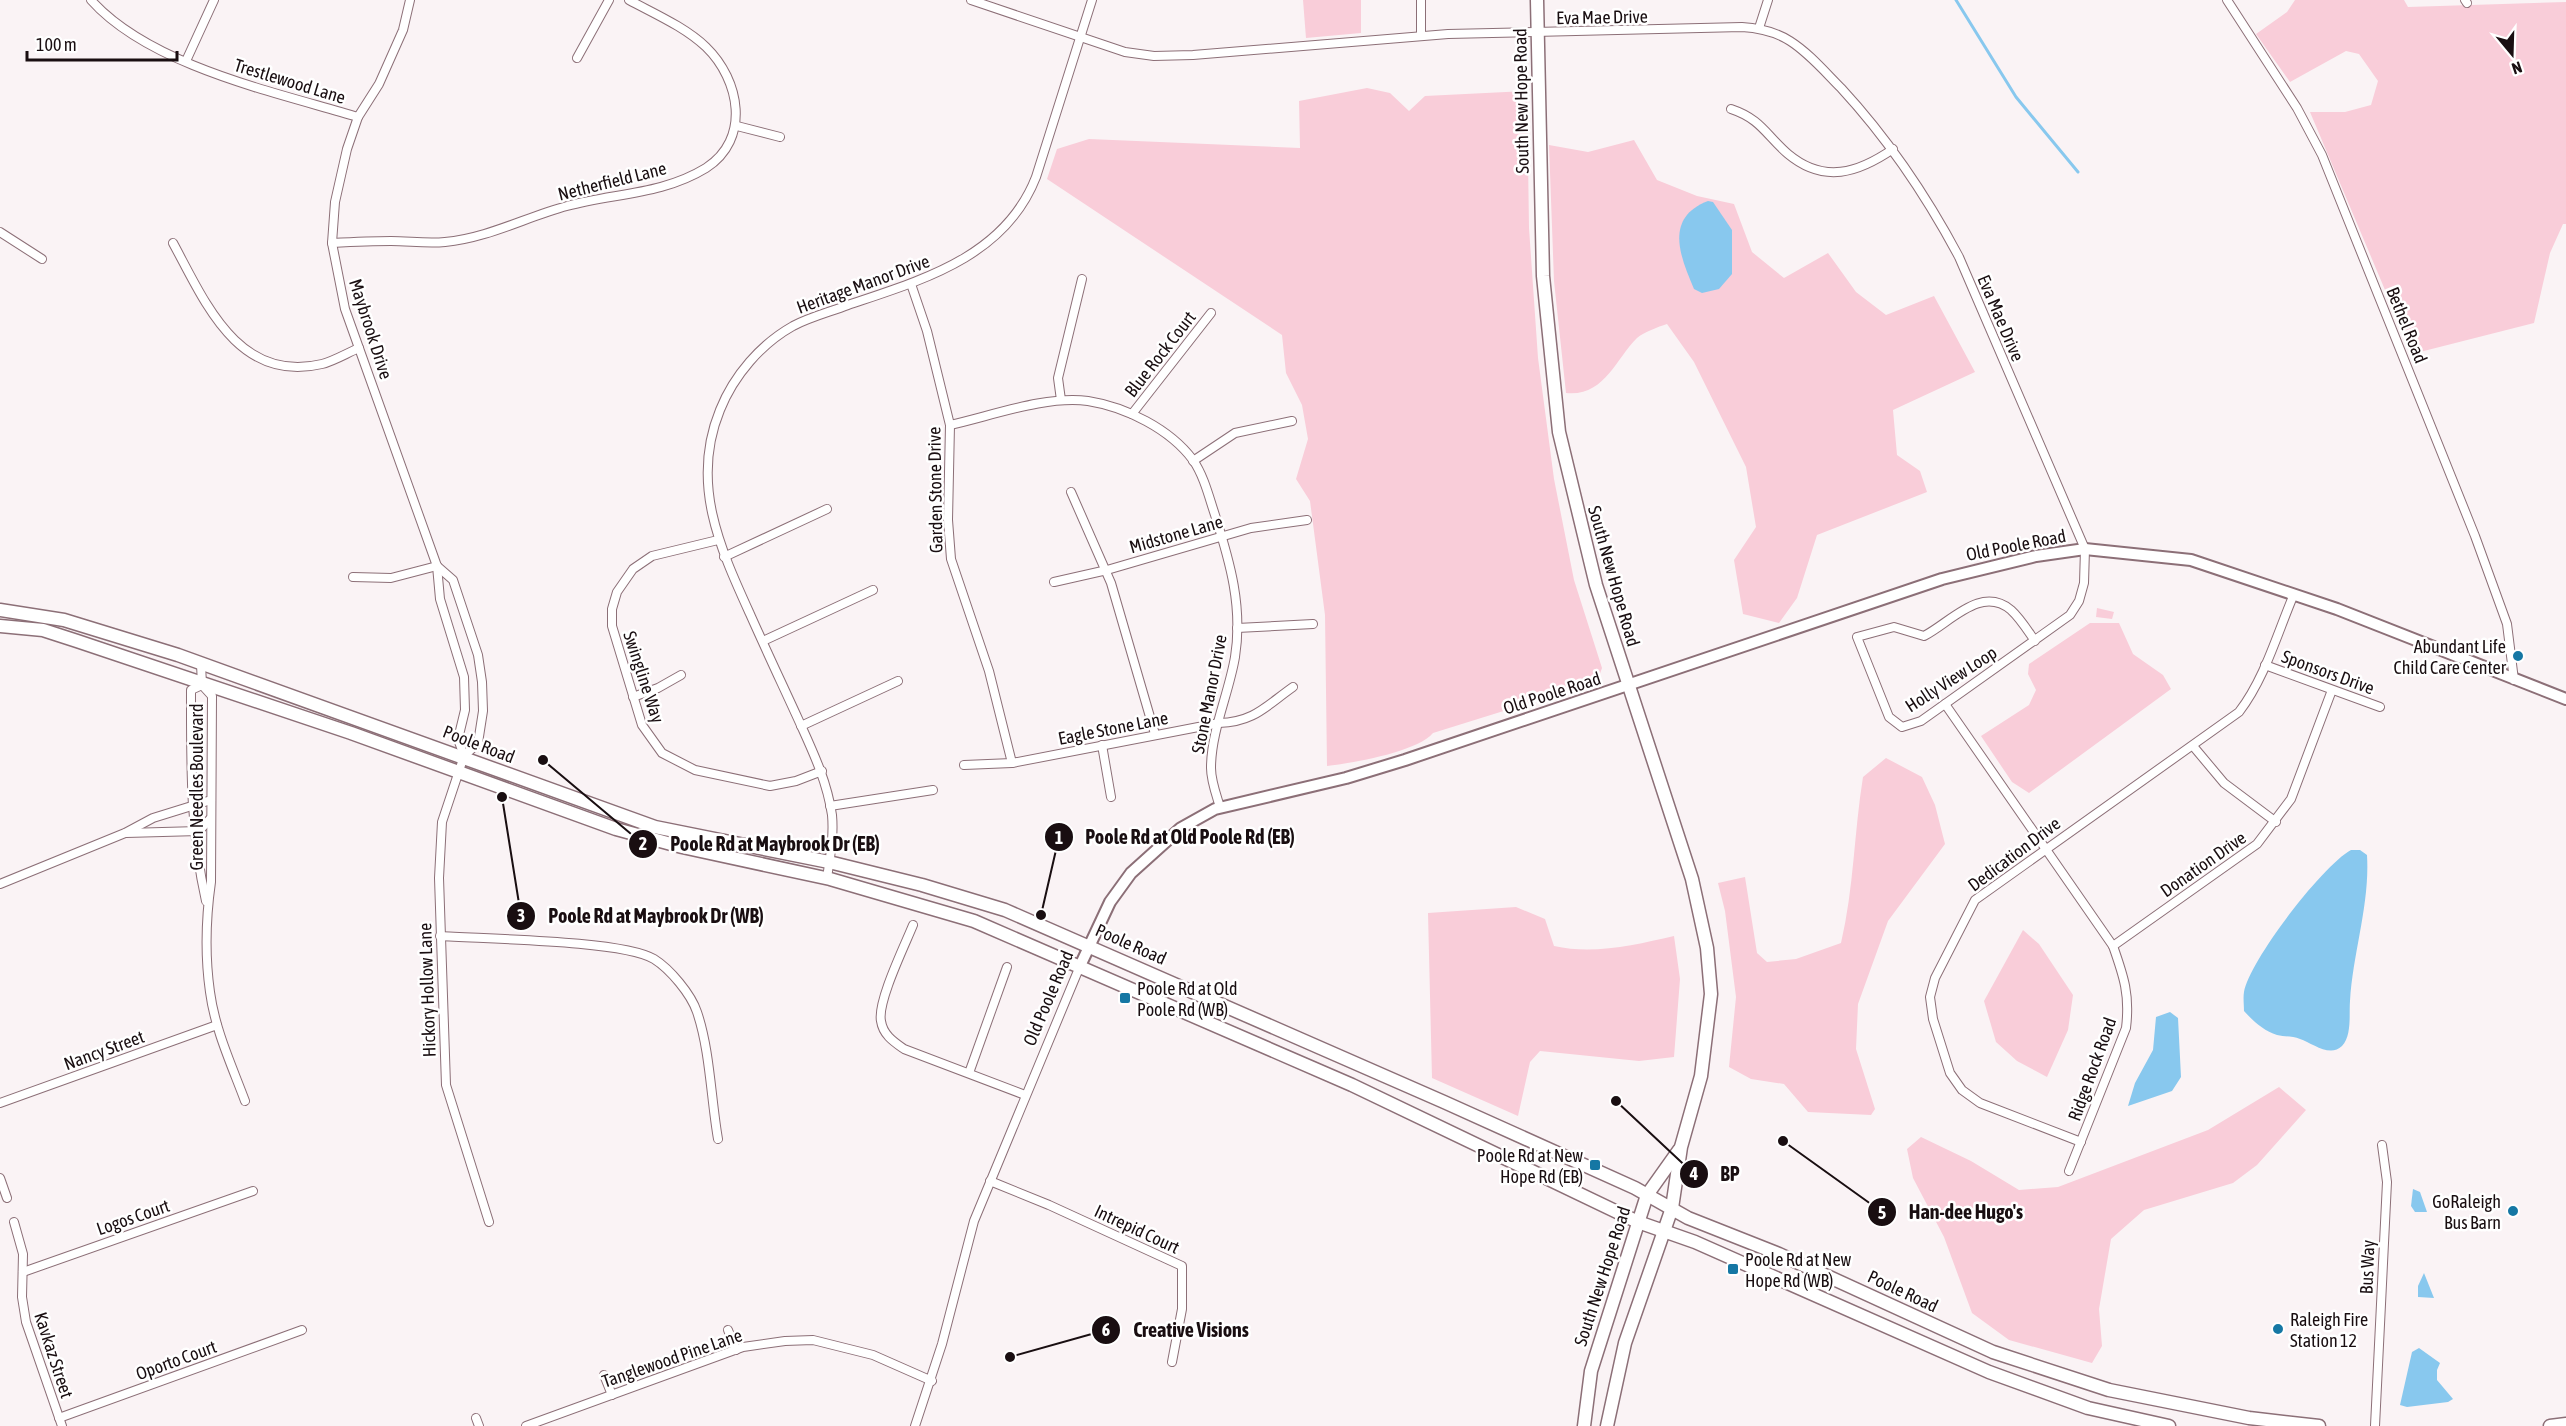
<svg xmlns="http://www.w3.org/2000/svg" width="2566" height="1426" font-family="'Asap Condensed',sans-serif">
  <rect width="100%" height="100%" fill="#faf3f5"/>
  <!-- green -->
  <g fill="#f9cdd9">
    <polygon points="1303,0 1361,0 1361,33 1306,38"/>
    <polygon points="2295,0 2404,0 2408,7 2566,2 2566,224 2563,224 2550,253 2534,323 2412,354 2310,112 2345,112 2371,105 2378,81 2359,54 2346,51 2290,82 2256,34 2287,12"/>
    <path d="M1367,88L1390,93L1409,111L1425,96L1527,91L1529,228L1538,358L1554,479L1574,580L1602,668L1597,682L1433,733C1417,752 1353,763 1327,766L1325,615L1310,501L1296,479L1308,439L1302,405L1286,373L1282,335L1047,179L1057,149L1089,139L1300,148L1299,101Z"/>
    <path d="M1634,140L1657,180L1697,196L1734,204L1752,252L1784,278L1828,253L1856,292L1886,315L1934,296L1975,372L1893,410L1897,455L1920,471L1927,492L1817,535L1797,598L1779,623L1743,614L1734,560L1756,527L1746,467L1694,362L1667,324C1658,327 1644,332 1637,338C1615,360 1604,397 1566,393L1554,281L1549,145L1588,152Z"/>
    <polygon points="2097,608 2114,612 2112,619 2096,617"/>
    <polygon points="2090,623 2119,623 2133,654 2163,675 2171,689 2029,793 2012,782 1981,736 2029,705 2036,690 2028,674 2029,664"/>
    <path d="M1886,758L1922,777L1935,805L1945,844L1888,921L1858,1004L1856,1049L1875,1109L1871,1115L1808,1112L1784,1084L1751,1079L1729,1067L1736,997L1725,911L1718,883L1745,877L1757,953L1767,962L1796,959L1841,943C1854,888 1854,832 1863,777Z"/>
    <path d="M1516,907L1545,919L1554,946C1593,955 1635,945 1674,936L1680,979L1674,1057L1639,1061L1540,1051L1530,1062L1518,1116L1432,1078L1428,913Z"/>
    <polygon points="2023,930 2039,944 2073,995 2068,1030 2047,1077 2017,1061 1996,1042 1984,1001"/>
    <polygon points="2279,1087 2306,1110 2257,1165 2233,1183 2144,1210 2111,1239 2099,1309 2102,1346 2092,1363 2009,1340 1972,1313 1944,1237 1913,1178 1907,1149 1921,1137 1971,1161 2019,1190 2058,1187 2208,1130"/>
  </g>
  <!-- water -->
  <g fill="#88c8ee">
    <path d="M1708,201L1713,202L1732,230V274L1719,289L1702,293L1694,289C1680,256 1664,218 1708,201Z"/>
    <path d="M2351,850H2360L2367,855C2370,904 2353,952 2350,1001C2349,1013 2352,1036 2342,1046C2330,1058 2312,1043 2300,1039C2293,1036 2285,1037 2277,1035C2264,1031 2253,1021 2244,1011C2244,1005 2243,998 2244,992C2249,961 2323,865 2351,850Z"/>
    <polygon points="2170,1012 2178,1018 2181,1077 2172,1091 2128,1106 2135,1083 2153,1050 2156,1017"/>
    <polygon points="2413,1189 2420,1192 2427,1212 2415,1212 2411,1206"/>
    <polygon points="2424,1273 2434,1298 2418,1297 2418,1286"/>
    <polygon points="2419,1348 2440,1363 2437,1370 2437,1380 2453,1399 2448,1402 2407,1407 2400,1405 2412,1352"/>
  </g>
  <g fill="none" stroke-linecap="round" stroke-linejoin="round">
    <!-- stream -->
    <polyline stroke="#88c8ee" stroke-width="3" points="1956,0 2016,97 2078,172"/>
    <defs>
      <g id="street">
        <path d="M91,0C150,66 275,92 358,117"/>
        <polyline points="410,0 403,30 379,84 358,117 347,149 335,202 332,243 345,309 437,566 440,599 464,677 465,710 458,739 464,756"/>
        <path d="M971,0L1125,52L1154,56L1193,55L1448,34L1742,27C1759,28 1776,32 1790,41C1809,53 1825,72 1841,88C1889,140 1926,195 1959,257L2085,549L2084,583L2079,601L2070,615L1921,721L1902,727L1889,717L1857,637L1894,627L1924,636C1951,622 1981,585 2011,610C2020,618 2028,631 2035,641"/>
        <polyline points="1421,0 1421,36"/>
        <polyline points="2227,0 2297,108 2322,155 2475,536 2507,624 2514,680"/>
        <polyline points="2465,0 2467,3"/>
        <polyline points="1759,28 1768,0"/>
        <polyline points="577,58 609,0"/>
        <polyline points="186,61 214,0"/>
        <path d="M1731,109C1761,119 1766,135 1788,154C1824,184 1858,173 1893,149"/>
        <polyline points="737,126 780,137"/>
        <polyline points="0,232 42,259"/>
        <path d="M173,243C205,302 238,384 322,364C334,361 347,353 359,348"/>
        <path d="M332,243C351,242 371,241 391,241C409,241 427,244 445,242C488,238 526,217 567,206C614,193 662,195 706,168C751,139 740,80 706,47C685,27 655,14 629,0"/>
        <polyline points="911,284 927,331 950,425 948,520 951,559 989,671 1012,763"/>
        <polyline points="1061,400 1058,378 1082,279"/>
        <polyline points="1132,414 1211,313"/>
        <path d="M950,425C991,416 1047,395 1088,401C1126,407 1170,429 1193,460C1204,476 1209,497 1215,515C1230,562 1243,607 1235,657C1229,693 1211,731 1211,768C1211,781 1216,794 1220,807"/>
        <polyline points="1193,461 1235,433 1292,421"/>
        <polyline points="1071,492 1111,583 1155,734"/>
        <polyline points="718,540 652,556 633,569 617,592 612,609 612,626 642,725 662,753 695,770 770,786 796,781 822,771"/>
        <polyline points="724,557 827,509"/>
        <polyline points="437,566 453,580 478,655 482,682 483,711 478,743 464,756 442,822 439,878 446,1085 489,1222"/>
        <polyline points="353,577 391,578 437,566"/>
        <polyline points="1054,582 1107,570 1251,528 1307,520"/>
        <polyline points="1237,628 1313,624"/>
        <polyline points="763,641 873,590"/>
        <polyline points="201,664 202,685"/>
        <polyline points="2265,665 2380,707"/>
        <path d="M202,685L212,696L211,882C206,917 205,957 210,992C215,1030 232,1066 245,1101"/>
        <path d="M202,685L191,690C191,762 190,831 206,901"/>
        <polyline points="633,697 658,688 681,675"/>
        <path d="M1945,704L2113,946C2124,977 2130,995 2126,1028L2069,1171"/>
        <polyline points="801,726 898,681"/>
        <polyline points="1102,745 1111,797"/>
        <polyline points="2193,746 2224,783 2276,822"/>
        <path d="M964,765L1012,763L1219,723C1254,722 1266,706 1293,687"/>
        <polyline points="830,806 933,790"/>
        <polyline points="126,833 199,831 210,819"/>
        <path d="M827,878C830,857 834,837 832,815C827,781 813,752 799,721C783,686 766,650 750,614C720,548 690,483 720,410C734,375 761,344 793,326C810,317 830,312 848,305C922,280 1005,257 1036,177L1092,0"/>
        <polyline points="0,884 125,833 153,818 211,800"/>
        <path d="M913,925C905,945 877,1002 881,1021C883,1035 894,1042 904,1049L1025,1095"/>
        <path d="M440,936C483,939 623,940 654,959C670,969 691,994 697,1012C710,1050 711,1099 718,1139"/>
        <polyline points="2113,946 2257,844 2291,799 2332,690"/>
        <polyline points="969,1073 1007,967"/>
        <polyline points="0,1103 217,1025"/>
        <path d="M2081,1142L1980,1103L1962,1090L1950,1073L1933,1019L1930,997L1935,978L1975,900L2239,712C2265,678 2277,634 2294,594"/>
        <polyline points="0,1178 7,1198"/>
        <polyline points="990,1181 1049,1205 1182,1266 1182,1309 1172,1362"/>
        <polyline points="14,1222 23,1254 22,1297 26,1322 62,1426"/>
        <polyline points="23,1272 253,1191"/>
        <polyline points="728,1330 736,1350"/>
        <polyline points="604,1375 612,1395"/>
        <polyline points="59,1418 302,1330"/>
        <polyline points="476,1418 479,1426"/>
        <polyline points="526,1426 743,1347 785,1341 813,1340 873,1355 932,1381"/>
        <polyline points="915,1426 942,1344 974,1221 1080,966"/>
        <polyline points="2375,1426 2387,1182 2382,1145"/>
      </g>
      <polyline id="secondary" points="1080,966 1110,902 1131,873 1181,828 1215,809 1346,778 1405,760 1942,579 2036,556 2085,549 2191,560 2337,609 2566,699"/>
      <g id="primary">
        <polyline points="1537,0 1543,276 1559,432 1596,585 1692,879 1707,948 1711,994 1701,1076 1681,1147 1672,1208 1625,1343 1607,1426"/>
        <polyline points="0,610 64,620 178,655 655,827 829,862 922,885 1005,910 1444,1102 1635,1188 1688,1218 1779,1254 1993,1352 2109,1390 2249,1418 2319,1426"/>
        <polyline points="0,626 43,630 77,641 351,733 616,829 682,847 830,879 974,921 1352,1085 1638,1222 1695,1242 1989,1372 2088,1408 2169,1426"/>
        <polyline points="1584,1426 1591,1371 1647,1195 1679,1150"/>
        <polyline points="2550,1426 2566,1424"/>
      </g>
    </defs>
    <!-- street casing -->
    <use href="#street" stroke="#8c6f77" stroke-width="10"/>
    <!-- secondary casing -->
    <use href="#secondary" stroke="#8c6f77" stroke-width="14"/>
    <!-- primary casing -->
    <use href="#primary" stroke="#8c6f77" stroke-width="15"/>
    <!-- street -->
    <use href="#street" stroke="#fff" stroke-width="8"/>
    <!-- secondary -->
    <use href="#secondary" stroke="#fff" stroke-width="10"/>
    <!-- primary -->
    <use href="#primary" stroke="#fff" stroke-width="12"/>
  </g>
  <!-- markers -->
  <g fill="#1577a4" stroke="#fff" stroke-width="2">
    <circle cx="2518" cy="656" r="6"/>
    <rect x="1119" y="992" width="12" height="12" rx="3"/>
    <rect x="1589" y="1159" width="12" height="12" rx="3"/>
    <circle cx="2513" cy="1211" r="6"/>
    <rect x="1727" y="1263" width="12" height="12" rx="3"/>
    <circle cx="2278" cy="1329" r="6"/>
  </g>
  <g text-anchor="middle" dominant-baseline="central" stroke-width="5" stroke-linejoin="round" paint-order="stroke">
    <!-- street labels -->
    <g font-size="18" fill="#190e11" stroke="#fff">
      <text transform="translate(1602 17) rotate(-1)">Eva Mae Drive</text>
      <text transform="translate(290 81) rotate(17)">Trestlewood Lane</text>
      <text transform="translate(1521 101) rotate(-91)">South New Hope Road</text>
      <text transform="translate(612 181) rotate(-14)">Netherfield Lane</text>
      <text transform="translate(863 284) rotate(-20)">Heritage Manor Drive</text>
      <text transform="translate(2001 318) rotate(67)">Eva Mae Drive</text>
      <text transform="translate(2407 325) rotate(68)">Bethel Road</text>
      <text transform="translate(371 329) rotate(72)">Maybrook Drive</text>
      <text transform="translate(1160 354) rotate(-52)">Blue Rock Court</text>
      <text transform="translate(935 490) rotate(-91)">Garden Stone Drive</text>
      <text transform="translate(1176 534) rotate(-16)">Midstone Lane</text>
      <text transform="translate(2016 545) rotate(-11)">Old Poole Road</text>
      <text transform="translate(1614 576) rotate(74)">South New Hope Road</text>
      <text transform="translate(2328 672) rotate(20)">Sponsors Drive</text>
      <text transform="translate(644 677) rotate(72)">Swingline Way</text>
      <text transform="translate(1951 679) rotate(-33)">Holly View Loop</text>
      <text transform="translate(1552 693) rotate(-18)">Old Poole Road</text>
      <text transform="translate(1209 694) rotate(-79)">Stone Manor Drive</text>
      <text transform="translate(1113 728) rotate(-11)">Eagle Stone Lane</text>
      <text transform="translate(479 744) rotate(21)">Poole Road</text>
      <text transform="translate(196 787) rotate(-90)">Green Needles Boulevard</text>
      <text transform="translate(2014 854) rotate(-37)">Dedication Drive</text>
      <text transform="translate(2203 864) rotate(-35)">Donation Drive</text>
      <text transform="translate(1131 944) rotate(24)">Poole Road</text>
      <text transform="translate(427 990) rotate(-92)">Hickory Hollow Lane</text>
      <text transform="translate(1048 998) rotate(-67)">Old Poole Road</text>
      <text transform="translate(104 1050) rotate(-20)">Nancy Street</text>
      <text transform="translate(2092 1069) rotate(-70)">Ridge Rock Road</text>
      <text transform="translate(133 1217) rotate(-19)">Logos Court</text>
      <text transform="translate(1137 1229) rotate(25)">Intrepid Court</text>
      <text transform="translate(2367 1267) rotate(-88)">Bus Way</text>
      <text transform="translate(1602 1276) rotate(-72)">South New Hope Road</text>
      <text transform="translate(1903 1291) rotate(25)">Poole Road</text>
      <text transform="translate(54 1355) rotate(72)">Kavkaz Street</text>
      <text transform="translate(672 1358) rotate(-19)">Tanglewood Pine Lane</text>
      <text transform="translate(176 1360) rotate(-20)">Oporto Court</text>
    </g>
    <!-- poi labels -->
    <g font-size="18" fill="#190e11" stroke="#fff" text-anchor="end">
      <text x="2506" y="646">Abundant Life<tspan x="2506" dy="21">Child Care Center</tspan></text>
      <text x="1137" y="988" text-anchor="start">Poole Rd at Old<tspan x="1137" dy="21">Poole Rd (WB)</tspan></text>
      <text x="1583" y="1155">Poole Rd at New<tspan x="1583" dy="21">Hope Rd (EB)</tspan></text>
      <text x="2501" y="1201">GoRaleigh<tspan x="2501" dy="21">Bus Barn</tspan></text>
      <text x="1745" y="1259" text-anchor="start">Poole Rd at New<tspan x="1745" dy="21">Hope Rd (WB)</tspan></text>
      <text x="2290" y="1319" text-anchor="start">Raleigh Fire<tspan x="2290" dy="21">Station 12</tspan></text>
    </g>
  </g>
  <!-- callouts -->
  <path fill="none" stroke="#190e11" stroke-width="2" d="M1041 915L1059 837M543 760L643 844M502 797L521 916M1616 1101L1694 1174M1783 1141L1882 1212M1010 1357L1106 1330"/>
  <g fill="#190e11" stroke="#fff" stroke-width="2">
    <circle cx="1041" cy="915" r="6"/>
    <circle cx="543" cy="760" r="6"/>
    <circle cx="502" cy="797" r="6"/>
    <circle cx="1616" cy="1101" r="6"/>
    <circle cx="1783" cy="1141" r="6"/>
    <circle cx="1010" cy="1357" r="6"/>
    <circle cx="1059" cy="837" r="15"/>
    <circle cx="643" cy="844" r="15"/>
    <circle cx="521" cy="916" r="15"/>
    <circle cx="1694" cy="1174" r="15"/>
    <circle cx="1882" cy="1212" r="15"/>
    <circle cx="1106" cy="1330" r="15"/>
  </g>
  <g font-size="18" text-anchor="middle" font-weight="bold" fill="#fff">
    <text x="1059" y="844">1</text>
    <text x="643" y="850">2</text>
    <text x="521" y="922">3</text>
    <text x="1694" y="1180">4</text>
    <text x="1882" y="1219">5</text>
    <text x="1106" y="1336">6</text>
  </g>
  <g font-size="20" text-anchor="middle" font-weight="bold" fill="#190e11" stroke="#fff" stroke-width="5" stroke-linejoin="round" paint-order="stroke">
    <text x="1190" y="844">Poole Rd at Old Poole Rd (EB)</text>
    <text x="775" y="851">Poole Rd at Maybrook Dr (EB)</text>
    <text x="656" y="923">Poole Rd at Maybrook Dr (WB)</text>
    <text x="1730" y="1181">BP</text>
    <text x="1966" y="1219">Han-dee Hugo's</text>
    <text x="1191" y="1337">Creative Visions</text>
  </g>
  <!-- north arrow -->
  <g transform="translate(2512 54) rotate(161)" stroke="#ffffff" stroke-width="4.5" paint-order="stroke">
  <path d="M0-4.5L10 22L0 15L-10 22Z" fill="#190e11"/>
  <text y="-9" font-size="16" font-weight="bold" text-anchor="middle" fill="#190e11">N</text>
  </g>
  <!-- scale -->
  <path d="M27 51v9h150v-9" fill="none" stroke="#190e11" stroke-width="3"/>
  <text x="36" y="51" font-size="18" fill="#190e11" stroke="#ffffff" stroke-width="4.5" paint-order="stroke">100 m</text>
</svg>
